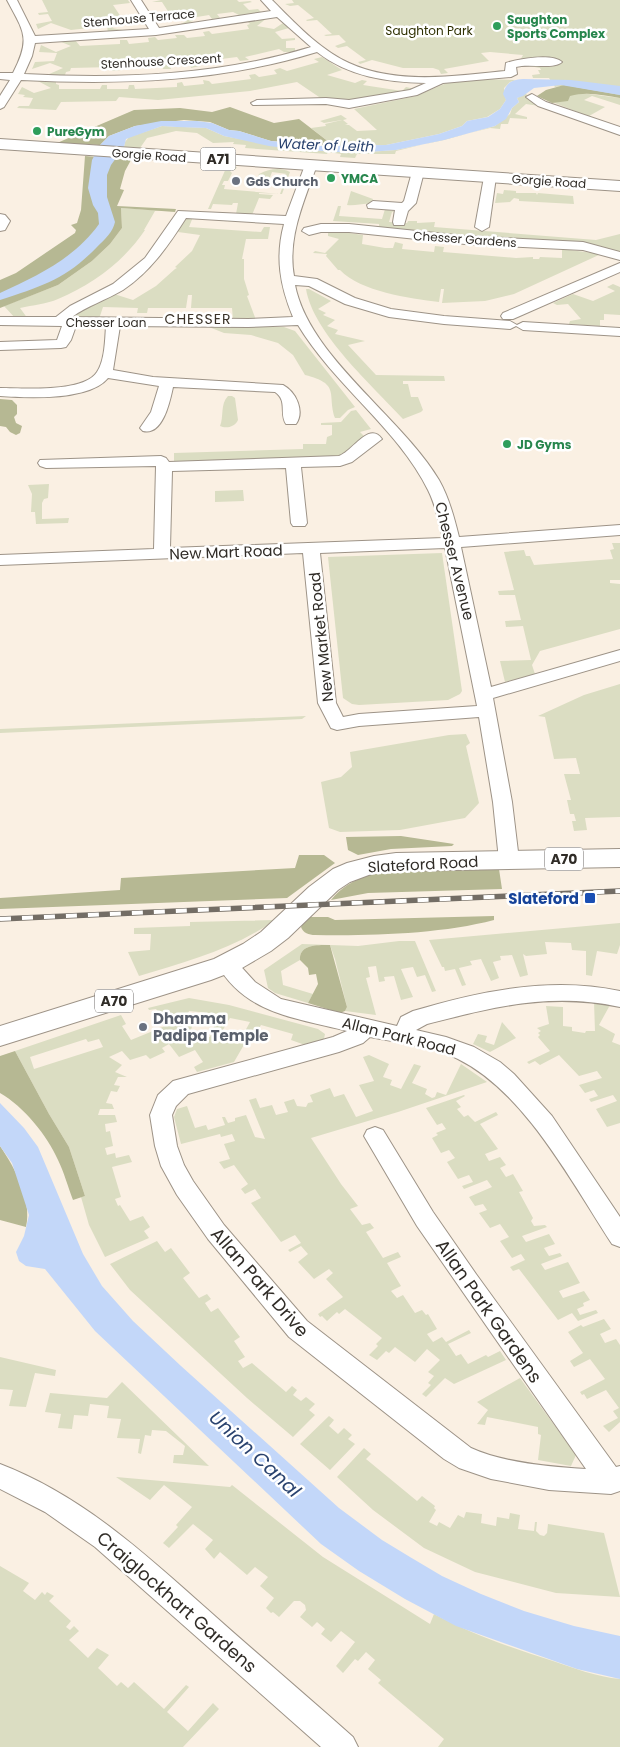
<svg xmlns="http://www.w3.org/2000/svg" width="620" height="1747" font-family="Poppins,sans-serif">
  <rect width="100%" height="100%" fill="#faf0e3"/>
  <!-- green -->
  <g fill="#dbddc2" fill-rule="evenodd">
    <polygon points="42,0 128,0 130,3 113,5 121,17 138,15 142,22 126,19 112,28 128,31 108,33 107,26 71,30 51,23 38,29 36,24 52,21 48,14 39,15 38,13 48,12"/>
    <polygon points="161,0 237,0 239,2 250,1 252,2 243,4 249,10 258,9 263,14 243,17 233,12 217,14 220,18 212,19 209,15 191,18 193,21 190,22 192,25 174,27 187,21 167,14 154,19 152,15 169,13 162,2 152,2"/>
    <polygon points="292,0 620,0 620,96 562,86 555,87 549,78 533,78 532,75 540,74 538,70 541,70 540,68 518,64 523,55 490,52 481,53 489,61 444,69 448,73 441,74 439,70 433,68 403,68 372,60 360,64 358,62 366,60 347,46 338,48 335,46 346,42 339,35 326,36 324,35 332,34 317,20 307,21 306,20 314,18 298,5 290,6 285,4 294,3"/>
    <polygon points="267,18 257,26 274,29 283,23 289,28 275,32 282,39 295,38 295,40 286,41 286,48 295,48 295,52 284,52 279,49 245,57 249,60 240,61 237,57 198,62 200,66 191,68 190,64 170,65 171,69 163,69 162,65 121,66 121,70 112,71 112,67 71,68 70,71 66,72 65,75 47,75 63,68 50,63 32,69 35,62 54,61 57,53 39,52 41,45 56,52 71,46 59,41 75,40 80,46 120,44 120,40 127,40 129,44 149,42 148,38 155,37 158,40 177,38 175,35 184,35 187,38 205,36 203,32 209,31 212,34 249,29 247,25 250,24 248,22"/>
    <polygon points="322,57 342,70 327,75 355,83 362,80 367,81 363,85 402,91 406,87 415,89 352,101 322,99 297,82 250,91 158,100 119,97 116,101 61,102 56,110 17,108 19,106 29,106 33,98 23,97 25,95 18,94 22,87 34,93 51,88 36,80 56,81 56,84 59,85 59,89 100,89 102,85 107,85 107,89 128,89 129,85 134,85 135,89 177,87 177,83 182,82 184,86 204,84 203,80 209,81 212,84 251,79 249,75 255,74 259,77 277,74 274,70 280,68 287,71 319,62 314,59"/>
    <polygon points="475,79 516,80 510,82 504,88 506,100 500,109 487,117 467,121 462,126 439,134 386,145 334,146 311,128 326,126 325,124 342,120 324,123 320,121 341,115 347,119 343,120 348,124 345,125 349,125 357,131 377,130 354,109 416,96 449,82"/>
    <polygon points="550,89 620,98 620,105 592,96 584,100 605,107 589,116 600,121 537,96"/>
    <polygon points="526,93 528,99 539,106 526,104 515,114 527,117 527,119 510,118 508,124 501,124 500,129 490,128 396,151 395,154 357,154 355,158 340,157 341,154 328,152 327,154 245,148 246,145 233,144 234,142 213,143 197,133 176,131 147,138 140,148 124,147 125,142 129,137 162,126 206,128 224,136 293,149 354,153 396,150 444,140 495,126 510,114 512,108 519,102 517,98"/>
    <path d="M227,166L237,167L235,170H229L232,173L228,181H224L222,185H225L224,189L280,194L284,183L281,182L283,175L287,174L272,172L269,180L257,179L259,174C270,169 279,167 290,172L282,194L259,193V194L273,195L270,199L259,198L252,215L236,214L238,203H233L232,205L213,204L211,209H208Z"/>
    <polygon points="504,190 516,191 516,193 536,193 537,195 538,193 573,196 574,204 519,201 519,199 514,198 510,202 495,203 497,193 503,194"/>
    <path d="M351,191L373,199L372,202L403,203C393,207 382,204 371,204C363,203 356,206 347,205Z"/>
    <polygon points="338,206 341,206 339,216 382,219 385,209 399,213 392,212 389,222 407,223 408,221 417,221 417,223 435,222 434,227 596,240 620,234 620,253 379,228 379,224 333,221"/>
    <path d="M121,208L166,211H155L144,230H145C125,260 94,284 58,299C47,304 33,305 20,308L28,319H16L4,306L58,285L92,261L110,244L122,228Z"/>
    <polygon points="193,217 189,227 261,232 264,227 270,227 268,239 246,239 242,259 244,259 244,279 249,295 247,296 256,320 233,320 232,308 191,308 192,295 188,295 186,308 148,308 147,313 137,313 138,308 103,307 99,319 73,318 73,315 114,294 133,300 156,286 175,269 177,268 175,267 192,251 200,235 178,232 184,220"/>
    <path d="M342,232L363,235L362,244L385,248H393L395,242L403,244L402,249L434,252L435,246L444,247L443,252L516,258L533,257V259H539L540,257L562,258V249L601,254L514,294L485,301L442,303L444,289H441L439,302C409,298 361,292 340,270H338L326,256L327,254L313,253L315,251L325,253L339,239L328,236V233Z"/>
    <polygon points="613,284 620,287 620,315 604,314 604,320 600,320 600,326 569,324 570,321 581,319 568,304 557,305 553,303 573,294 593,301 615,291 607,287"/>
    <path d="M306,289H309L331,301L318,309L326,313L323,315L335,320L327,326L338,330L335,334L365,341L348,345L376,375L444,376L445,381H403V384H408L411,397H418L423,410L421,412L403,419C373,386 313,333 306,289Z"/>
    <path d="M209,327H284L295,331L355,407L348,410L340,418H335C327,394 341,384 305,375L293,355L278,343L251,335L224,333Z"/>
    <path d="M228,396H232L235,398L238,420C235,427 226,429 220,426C224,417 220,404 228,396Z"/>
    <polygon points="356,410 371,429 360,432 364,436 364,439 348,456 179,463 174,461 174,453 303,449 303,444 326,444 327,437 332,435 332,425 321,425 321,423 341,422 351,411"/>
    <polygon points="49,484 48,498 44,499 42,503 42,519 69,518 68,523 36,524 35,512 31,512 32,494 28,485"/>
    <polygon points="243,490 244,501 215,502 215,491"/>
    <polygon points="612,543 620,543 620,580 610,580 610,583 620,584 620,629 540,651 532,665 535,674 505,682 500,661 531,660 523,626 506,627 505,621 521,620 515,595 499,595 498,591 514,590 504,552 524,550 526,556 530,556 534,565 613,559 610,550 614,549"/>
    <polygon points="442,553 462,691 460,694 448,700 359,705 352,704 343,698 328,557"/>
    <polygon points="620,684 620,817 585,818 587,830 574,831 572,821 576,821 574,814 570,814 567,800 571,800 564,774 580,774 576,758 554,759 545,717 538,716 584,695"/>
    <polygon points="306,716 302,719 0,733 0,729"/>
    <polygon points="466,734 470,743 466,746 479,803 465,818 400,830 340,832 329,828 321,782 341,777 352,767 350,752 449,735"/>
    <path d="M275,920C234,949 186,962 139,976L128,952L150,950L151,934H134V928L190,926V922Z"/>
    <polygon points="620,923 620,945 617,954 597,951 592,976 586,975 586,951 572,950 571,943 545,942 547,954 526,956 523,954 528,975 520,977 512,955 500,956 501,960 493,962 499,978 491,981 481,959 470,961 472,965 459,968 466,985 462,986 455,969 445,971 444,967 442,967 429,940"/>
    <path d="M399,941H415L436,991L432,992L425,975L417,977L413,967L401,969L413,997L401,1000L394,976L384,977L385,981L379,982L376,966L368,967L370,977L366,978L376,1015L345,1011L347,1007L335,959L330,945C318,945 299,944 300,960L281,971L283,985L313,994L308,1003L275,993L268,988L264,970L302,944L358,946Z"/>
    <path d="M189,998L229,1005L318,1029L325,1034L324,1039L305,1045L291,1040L293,1034L261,1025L250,1044L245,1043L234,1062L197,1072L194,1067L203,1062L195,1050L179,1057L169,1044L162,1048L165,1052L150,1059L146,1055L130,1060L122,1051L109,1057L122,1065L115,1072L127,1077H118L114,1085L120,1086L117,1092L111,1091L106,1103L112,1104L114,1109H100L98,1115H115L117,1122L105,1124L106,1132L110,1131L113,1146L105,1148L107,1155L115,1153L116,1158L129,1155L132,1162L112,1167L121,1197L115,1199L118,1206L120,1205L130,1221L143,1216L150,1227L144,1231L149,1238L105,1257L89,1225L81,1197L85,1196L69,1147L49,1114L15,1051L121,1015L126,1024L122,1026L131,1040L170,1024L163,1013L160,1014L156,1009L149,1010L148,1008ZM189,1011L219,1014L210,1037L190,1033L194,1020L186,1019ZM230,1018L250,1022L238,1044L218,1038ZM86,1039L88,1042L99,1039L103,1047L34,1069L30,1057Z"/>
    <polygon points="594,1002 610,1005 599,1025 615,1034 612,1042 620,1045 620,1123 607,1127 596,1109 617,1101 613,1095 591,1102 589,1099 598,1096 594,1090 585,1093 579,1085 602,1078 597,1071 579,1076 559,1055 540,1065 535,1061 529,1064 527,1062 550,1051 538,1037 540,1035 538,1033 541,1031 537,1028 549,1024 546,1006 563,1007 563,1026 572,1027 572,1031 585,1033 586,1031 595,1031"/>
    <polygon points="502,1022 516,1038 490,1052 473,1044 478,1034 487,1036 485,1042 494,1045"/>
    <polygon points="369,1055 389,1064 383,1077 392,1080 390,1085 401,1089 414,1064 421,1066 412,1083 427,1089 425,1094 432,1098 435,1097 437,1092 446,1095 461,1064 487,1082 398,1112 311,1138 341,1184 358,1206 350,1209 362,1225 370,1223 374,1228 366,1232 383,1258 398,1252 401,1257 387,1263 401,1286 391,1291 397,1298 403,1295 415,1313 422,1310 426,1315 428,1314 437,1329 427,1334 433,1342 442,1337 446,1342 469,1330 471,1333 448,1344 456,1356 461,1354 468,1364 486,1355 488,1357 500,1351 506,1360 454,1384 445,1378 426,1397 422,1394 431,1385 428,1383 434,1376 428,1372 440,1360 427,1349 415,1362 395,1347 389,1353 386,1351 377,1360 369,1355 378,1346 376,1344 382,1338 345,1309 339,1314 337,1312 327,1321 322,1316 320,1317 318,1314 343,1297 326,1279 333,1273 329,1269 314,1279 298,1262 308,1254 301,1246 290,1252 288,1250 301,1243 295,1235 281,1242 251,1203 261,1198 255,1189 245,1194 241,1189 248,1184 234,1165 224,1169 219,1162 230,1159 224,1144 235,1141 232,1134 221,1137 220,1134 181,1144 174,1117 177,1109 187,1106 195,1128 206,1125 208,1130 225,1125 222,1117 225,1117 228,1123 235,1121 235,1118 246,1115 255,1137 265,1139 249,1100 256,1098 260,1108 272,1105 276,1115 288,1112 284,1102 294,1099 297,1106 306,1107 308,1103 313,1102 310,1095 330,1088 334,1097 344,1094 356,1117 373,1111 359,1085 374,1081 363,1057"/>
    <polygon points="464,1095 465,1096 456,1101 461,1107 457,1109 464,1117 468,1115 475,1122 496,1112 498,1115 480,1124 498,1149 485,1154 489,1161 500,1157 506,1165 500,1168 506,1177 513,1174 523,1191 519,1192 533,1218 531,1221 534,1226 545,1225 547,1227 522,1236 526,1242 549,1234 555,1244 544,1248 549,1256 560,1253 562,1256 541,1264 545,1270 568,1262 580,1283 559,1291 563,1298 584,1291 590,1300 583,1303 584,1306 577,1309 580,1315 596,1310 598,1313 578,1321 572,1313 558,1320 519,1269 513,1271 510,1267 525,1260 521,1254 512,1258 500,1241 509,1237 500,1224 490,1228 479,1213 487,1210 483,1204 475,1206 469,1197 492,1187 487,1180 464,1189 462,1186 473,1182 469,1175 458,1179 447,1162 455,1158 449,1150 441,1153 432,1138 438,1135 436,1133 446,1129 442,1123 437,1125 426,1108"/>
    <polygon points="157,1241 165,1252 171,1248 190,1273 183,1278 199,1298 207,1294 211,1299 205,1303 211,1312 218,1308 240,1337 234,1341 245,1357 238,1361 243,1368 252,1363 286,1392 292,1386 297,1390 293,1395 301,1401 306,1397 315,1404 309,1410 315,1415 293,1437 247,1398 130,1290 110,1264"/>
    <polygon points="604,1319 611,1329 600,1334 605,1343 616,1339 620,1345 620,1422 609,1432 603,1426 618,1418 613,1411 619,1408 606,1390 587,1399 584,1394 582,1395 580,1392 605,1379 590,1359 574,1367 570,1361 583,1353 568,1332 581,1325 583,1327"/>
    <polygon points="0,1357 56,1370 55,1376 35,1373 26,1407 9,1406 13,1390 0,1389"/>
    <polygon points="520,1378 576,1455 571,1466 538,1460 541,1435 538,1434 538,1427 487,1417 485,1425 477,1424 488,1410 477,1402"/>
    <polygon points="122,1382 209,1466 173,1463 174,1455 183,1455 185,1446 166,1431 152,1430 151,1436 145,1435 141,1454 138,1453 140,1439 117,1438 121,1419 107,1418 109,1406 90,1404 88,1416 74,1415 72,1429 58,1428 61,1414 45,1412 50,1393 107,1398"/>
    <polygon points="329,1416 334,1420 329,1426 338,1434 344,1428 352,1435 348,1439 355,1444 330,1470 300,1444"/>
    <polygon points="364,1448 371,1454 366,1459 417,1501 422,1496 435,1506 434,1508 436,1510 429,1522 437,1526 439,1522 450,1528 458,1515 464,1518 466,1512 482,1514 481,1523 496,1526 497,1517 509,1519 510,1513 520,1515 518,1529 534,1531 535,1522 537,1522 536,1531 540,1535 544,1536 547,1533 548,1524 604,1533 620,1597 556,1593 475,1572 424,1548 373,1510 337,1477"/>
    <path d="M116,1477L230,1487L232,1485L323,1557L430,1624L434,1614C471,1634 512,1648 553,1661C574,1668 597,1677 620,1679V1747H438L444,1739L378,1683L381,1680L368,1669L375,1660L366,1652L358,1661L355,1659L343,1673L336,1666L355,1642L341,1631L331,1642L321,1634L325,1629L317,1622L312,1627L300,1617L306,1610L305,1605L300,1601H294L279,1617L273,1612L271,1613L266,1608L274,1598L260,1586L268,1577L255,1567L247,1575L220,1552L214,1559L205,1549L213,1540L193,1524L169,1548L163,1543L178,1527L176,1525L192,1507L164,1485L150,1500Z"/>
    <polygon points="0,1566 29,1583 23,1591 35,1600 42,1592 45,1595 47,1592 54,1596 49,1601 71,1621 66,1627 70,1630 74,1626 79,1631 69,1640 88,1658 97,1648 109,1655 98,1668 117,1686 121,1682 128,1688 134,1682 164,1709 186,1685 189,1687 167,1712 188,1731 213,1703 219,1709 183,1747 0,1747"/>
  </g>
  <!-- forest -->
  <g fill="#b6b893">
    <path d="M564,85L620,95V98C603,95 586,91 570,96L568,101L552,103L537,96L546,90Z"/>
    <polygon points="230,107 274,123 299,119 334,146 271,141 239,131 229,130 210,122 184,120 135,126 109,136 100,145 57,143 134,110 180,108 212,112"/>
    <polygon points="85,156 131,160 125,171 120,189 124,190 117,206 176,209 175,212 121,208 122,228 110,244 92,261 58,285 0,308 0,280 16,273 75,233 76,230 71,225 77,223 81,210"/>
    <polygon points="0,399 12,400 17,405 17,414 14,417 16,423 22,426 20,433 16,435 10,432 6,427 0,426"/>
    <polygon points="401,836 454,844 452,846 391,849 358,855 348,850 346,837"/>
    <polygon points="299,855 324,855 335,863 287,898 0,909 0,898 120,890 121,878 295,868"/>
    <path d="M413,868L499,869L502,889L368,893L331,900C351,875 383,870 413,868Z"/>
    <path d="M494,916V920C441,934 370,936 315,935C309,935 303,933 301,927L306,917H328L335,920Z"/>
    <path d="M330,945L347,1007L345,1011L340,1013L308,1003L318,984L316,974L309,975L308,968L300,960C299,944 318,945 330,945Z"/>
    <path d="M15,1051L49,1114L69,1147L85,1196L73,1200C68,1187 64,1172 58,1160C47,1135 24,1107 0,1093V1056Z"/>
    <path d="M0,1146C15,1168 32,1199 26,1227L0,1220Z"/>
  </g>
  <!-- water -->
  <g fill="#c3d7f9">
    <path d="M523,79L571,80L620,86V95L561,85L534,88L523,96L517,98L519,102L512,108L506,119L495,126L444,140L396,150L354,153L293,149L269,146L224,136L206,128L176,127L162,126L126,139L124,147L111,165L107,175V197L115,222C113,232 105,239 97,247C65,280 42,286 0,300V293C37,276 75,258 99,224L98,213L93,205L88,188L92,160L100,145L109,136L135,126L161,121H197L212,123L229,130L239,131L271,141L323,146L386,145L439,134L462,126L467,121L488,117L500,109L506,100L503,94C506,83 511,80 523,79Z"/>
    <polygon points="0,1103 24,1128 38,1147 83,1254 102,1286 133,1321 181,1366 339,1508 382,1540 410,1557 442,1576 481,1594 524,1611 574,1626 620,1636 620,1679 577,1669 456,1626 405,1599 359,1571 321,1544 95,1331 45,1269 26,1266 19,1261 16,1252 24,1236 29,1215 12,1163 0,1146"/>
  </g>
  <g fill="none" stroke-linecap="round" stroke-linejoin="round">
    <defs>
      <g id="minor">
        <path d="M7,0H17L35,36L149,29L131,0H141L159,28L271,11L261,0H272C295,23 319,49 349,63C397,85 455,76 505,71L506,63C518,59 552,53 562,62C553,70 529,63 516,67L517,74L511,77L443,83L417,95L349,108L326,104L253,105L251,103L257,100L326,98L349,100L410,90L426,83C387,82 349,77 317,52C220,82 121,85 21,80L4,107L0,109V96L10,80L0,79V73H13C31,38 24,32 7,0ZM277,17L311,47C217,76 121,79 24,74L32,56L35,43L156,35Z"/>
        <polygon points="532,94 546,102 620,127 620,135 538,106 526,97"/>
        <path d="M311,161L317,165C304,201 287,238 294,276L317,279L355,298L391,309L444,316L510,321L517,325L523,322L620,328V336L523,330L516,326L510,329L444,324L389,317L345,304L309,286L295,285C309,357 401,416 439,480C449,498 454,517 459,537L620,525V535L461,547L491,687L620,650V661L493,698L512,802L519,860L516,865L509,867L502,865L499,860L493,802L479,717L359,726L337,730L331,728L318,703L303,553L0,565V555L154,549L156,466L46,468L40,466L38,463L40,460L161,456L166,458L169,462L339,456C353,451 369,421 382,439L352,462L340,466L301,467L307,523L305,526H293L291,523L286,468L172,471L170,548L443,538C439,522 436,506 428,490C399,430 334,385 298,325L248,327L120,326L113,370L153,377L283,385C296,392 305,411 296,424H286C279,413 288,401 275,392L173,387C170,401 163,436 143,431L140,428L151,412L159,386L108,378C89,401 28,398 0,396V388C22,388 84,393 97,372C105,360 105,340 106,326H76L71,340L66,347L61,348L0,350V342L57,340L62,326L0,325V317H56L70,306L113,284L145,258L178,211L286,216L305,165ZM186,218L284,224C275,257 280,286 293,317L248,319L72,317C87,306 106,300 123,290C151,271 168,246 186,218ZM445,548L477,706L359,714L343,717L336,703L320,553Z"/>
        <polygon points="418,168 424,172 416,203 408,211 404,225 394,225 393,222 395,210 368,208 367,205 373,201 402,203 404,201 412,172"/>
        <polygon points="490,173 496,177 489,227 482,231 475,227 484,177"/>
        <polygon points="0,214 5,215 10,221 5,230 0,231"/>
        <polygon points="321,224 349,224 465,236 583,242 620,252 620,260 583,250 465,244 349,232 321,232 309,235 302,231 304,228"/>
        <polygon points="620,263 620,272 513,319 503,319 501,316 503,313"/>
        <path d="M227,956L234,959L255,982L281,999L397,1026L401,1017L413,1011C480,991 551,976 620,991V1007C550,992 494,1007 427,1024L416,1030L446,1037L474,1047L500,1062L514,1074L552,1116L620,1217V1247L612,1244C572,1183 525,1092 458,1059C432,1046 399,1043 370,1037L363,1043L339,1052L188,1094L176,1106L172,1115L177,1146L184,1165L193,1181L224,1225L307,1321L471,1448C503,1463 551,1467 586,1469L417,1226L364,1136L367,1130L375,1127L383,1130L433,1212L476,1274L616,1467L620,1466V1491L611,1494L549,1490L491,1479L459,1468L444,1459L289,1337L208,1239L177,1195L161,1166L155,1146L150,1115L158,1095L173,1081L333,1037L347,1031C296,1018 245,1014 217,964L220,959Z"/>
        <path d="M0,1464C81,1495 143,1552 207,1609C255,1652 305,1694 353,1737L358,1747H321L95,1547L45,1512L0,1489Z"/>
      </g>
      <g id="major">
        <polygon points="0,139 620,181 620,191 0,149"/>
        <polygon points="620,849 620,867 396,871 374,873 350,882 338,890 288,938 271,951 242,968 211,980 0,1046 0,1026 214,959 243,944 261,932 309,887 333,869 347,863 374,856 396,853"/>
      </g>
    </defs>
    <!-- minor casing -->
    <use href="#minor" stroke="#9d9387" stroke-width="2"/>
    <!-- major casing -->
    <use href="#major" stroke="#9d9387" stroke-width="2"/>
    <!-- minor -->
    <use href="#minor" fill="#fff" fill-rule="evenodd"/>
    <!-- major -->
    <use href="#major" fill="#fff" fill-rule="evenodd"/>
    <defs>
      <polyline id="rail" points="0,919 620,891"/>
    </defs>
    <!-- rail casing -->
    <use href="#rail" stroke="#736d65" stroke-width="5.5"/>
    <!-- rail -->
    <use href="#rail" stroke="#fff" stroke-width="4" stroke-dasharray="11" stroke-linecap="butt"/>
  </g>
  <!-- markers -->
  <g fill="#2e9e5b" stroke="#fff" stroke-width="2">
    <circle cx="497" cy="26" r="5"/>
    <circle cx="37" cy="131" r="5"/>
    <circle cx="331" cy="178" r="5"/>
    <circle cx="507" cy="444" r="5"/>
  </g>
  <g fill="#6b7280" stroke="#fff" stroke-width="2">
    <circle cx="236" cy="181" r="5"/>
    <circle cx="143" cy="1027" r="5"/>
  </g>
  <rect fill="#1a4fb4" stroke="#fff" stroke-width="2" x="584" y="892" width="12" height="12" rx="2.5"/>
  <g text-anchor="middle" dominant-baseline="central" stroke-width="5" stroke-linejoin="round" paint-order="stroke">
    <!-- far-street labels -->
    <g font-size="12" fill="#302c27" stroke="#fff">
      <text transform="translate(139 18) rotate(-5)">Stenhouse Terrace</text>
      <text transform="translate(161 61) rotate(-3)">Stenhouse Crescent</text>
      <text transform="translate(149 155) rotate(4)">Gorgie Road</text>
      <text transform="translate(549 181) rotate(4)">Gorgie Road</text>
      <text transform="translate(465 239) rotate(4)">Chesser Gardens</text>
      <text x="106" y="322">Chesser Loan</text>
    </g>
    <!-- far-leisure labels -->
    <g font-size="12" font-weight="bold" fill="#27864d" stroke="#fff" text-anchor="start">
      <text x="507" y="19">Saughton<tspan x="507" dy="14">Sports Complex</tspan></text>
      <text x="47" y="131">PureGym</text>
      <text x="341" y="178">YMCA</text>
      <text x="517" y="444">JD Gyms</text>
    </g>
    <!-- far-park labels -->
    <g font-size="12" fill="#2e2f00" stroke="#fff">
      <text x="429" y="30">Saughton Park</text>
    </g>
    <!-- far-worship labels -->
    <g font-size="12" font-weight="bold" fill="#5b616d" stroke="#fff" text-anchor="start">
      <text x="246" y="181">Gds Church</text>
    </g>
    <!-- far-water labels -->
    <g font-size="14" font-style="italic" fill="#2a436f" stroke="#fff">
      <text transform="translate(326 145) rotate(2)">Water of Leith</text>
    </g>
    <!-- shield labels -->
    <g fill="#fff" stroke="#6e6b68" stroke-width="1">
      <rect x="200.5" y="147.5" width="35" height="23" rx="4"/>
      <rect x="545" y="847.5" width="38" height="23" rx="4"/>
      <rect x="95" y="989.5" width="38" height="23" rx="4"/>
    </g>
    <g font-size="14" font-weight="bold" fill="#302c27">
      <text x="218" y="159">A71</text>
      <text x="564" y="859">A70</text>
      <text x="114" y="1001">A70</text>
    </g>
    <!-- far-neighbourhood labels -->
    <g font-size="14" letter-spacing="1" fill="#3a3228" stroke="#fff">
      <text x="198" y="319">CHESSER</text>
    </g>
    <!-- street labels -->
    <g font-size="15" fill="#302c27" stroke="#fff">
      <text transform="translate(226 552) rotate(-2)">New Mart Road</text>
      <text transform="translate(455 561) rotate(76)">Chesser Avenue</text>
      <text transform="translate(321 637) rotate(-96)">New Market Road</text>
      <text transform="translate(423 864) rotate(-3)">Slateford Road</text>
      <text transform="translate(399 1036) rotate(14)">Allan Park Road</text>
    </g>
    <!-- transit labels -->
    <g font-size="15" font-weight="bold" fill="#164399" stroke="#fff" text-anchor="end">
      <text x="579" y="898">Slateford</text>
    </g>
    <!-- worship labels -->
    <g font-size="15" font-weight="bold" fill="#5b616d" stroke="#fff" text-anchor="start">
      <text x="153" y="1018">Dhamma<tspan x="153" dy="17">Padipa Temple</tspan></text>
    </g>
    <!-- near-street labels -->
    <g font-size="18" fill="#302c27" stroke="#fff">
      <text transform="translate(260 1282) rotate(49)">Allan Park Drive</text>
      <text transform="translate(489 1311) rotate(55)">Allan Park Gardens</text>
      <text transform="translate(177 1602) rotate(41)">Craiglockhart Gardens</text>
    </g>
    <!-- near-water labels -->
    <g font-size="19" font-style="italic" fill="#2a436f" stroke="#fff">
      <text transform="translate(255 1454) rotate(43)">Union Canal</text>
    </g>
  </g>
</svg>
